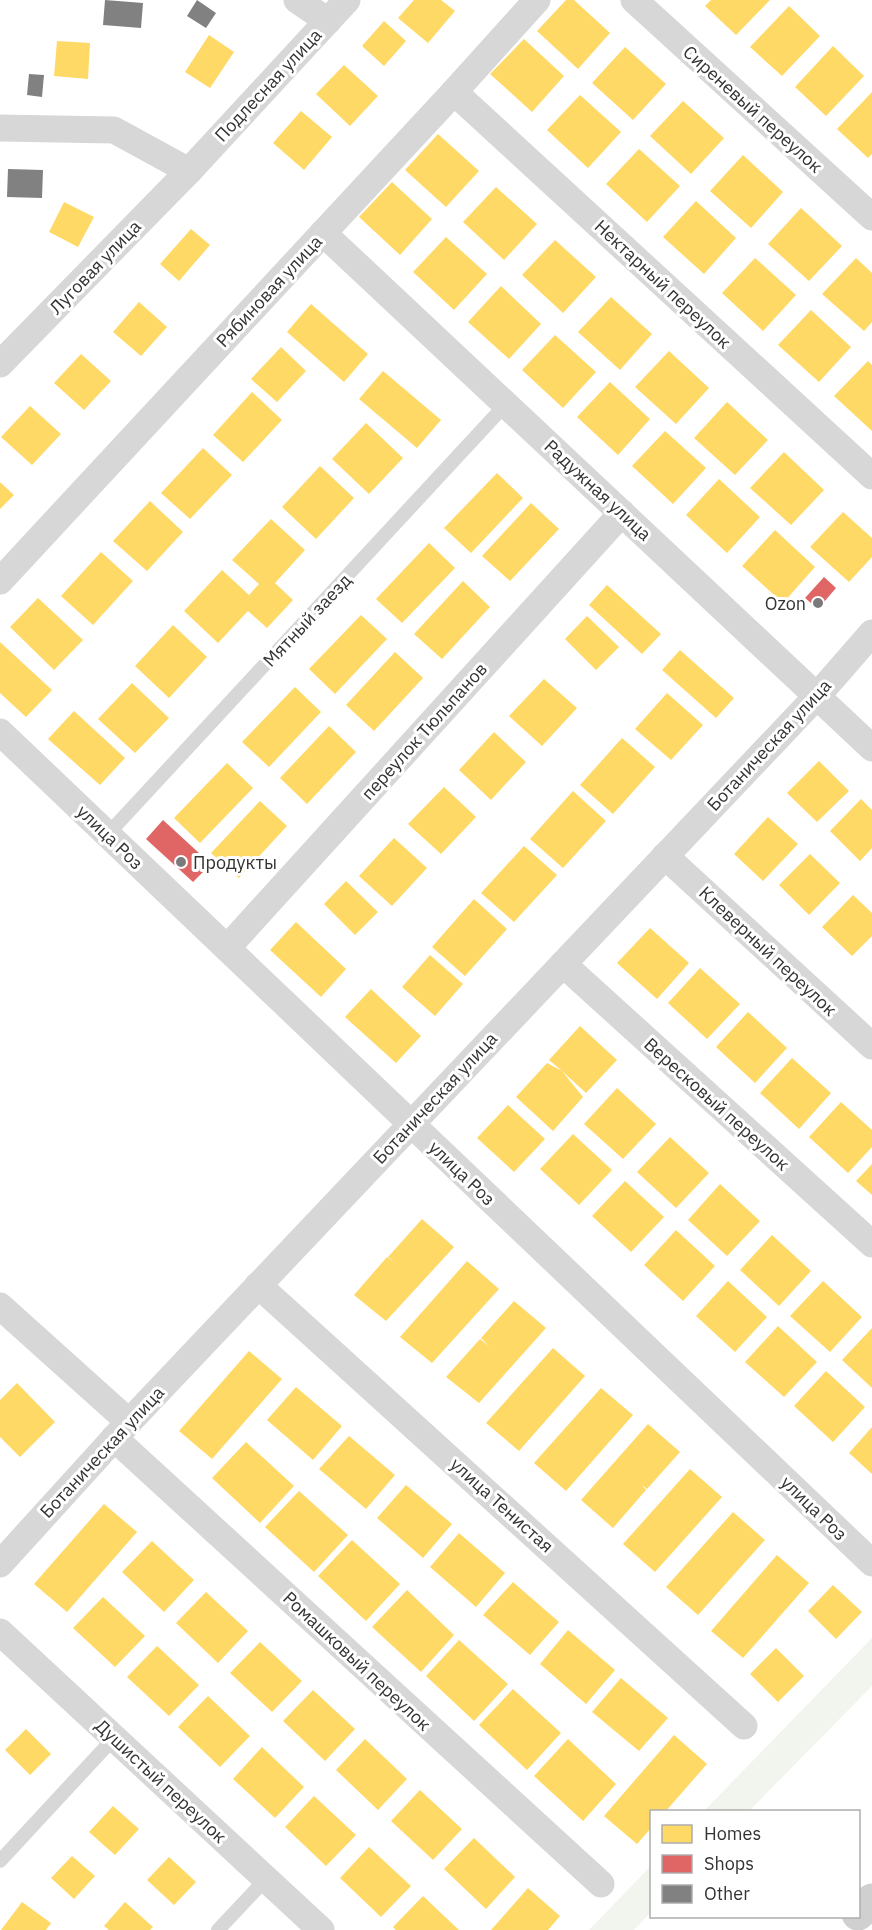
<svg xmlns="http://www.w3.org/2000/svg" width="872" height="1930" font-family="'IBM Plex Sans',sans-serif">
  <rect width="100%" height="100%" fill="#fff"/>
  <!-- green -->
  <g fill="#f1f5ed">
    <polygon points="872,1638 872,1686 749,1811 704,1811"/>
    <polygon points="651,1866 651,1912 634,1930 589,1930"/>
  </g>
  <!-- homes -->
  <g fill="#ffd966">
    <polygon points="414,0 441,0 455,11 428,43 398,18"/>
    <polygon points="566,0 574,0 610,33 578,69 537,31"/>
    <polygon points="711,0 770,0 736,35 705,6"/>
    <polygon points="789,6 820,36 782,76 750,47"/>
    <polygon points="384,21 406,41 384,66 362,46"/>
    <polygon points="209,35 234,52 210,88 185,72"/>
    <polygon points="524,39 564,76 532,112 490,74"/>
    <polygon points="57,41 90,43 88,79 54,76"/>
    <polygon points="833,46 864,76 826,116 795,87"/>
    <polygon points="625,47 666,84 633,120 592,83"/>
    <polygon points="344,65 378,96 350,126 316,94"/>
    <polygon points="872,92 872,154 868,158 837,129"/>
    <polygon points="580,95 621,132 588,168 547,130"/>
    <polygon points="683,101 724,138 691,174 650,136"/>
    <polygon points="301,111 332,137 304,170 273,143"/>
    <polygon points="438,134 479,171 446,207 405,170"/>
    <polygon points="639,149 680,186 647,222 606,184"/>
    <polygon points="743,155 783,192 751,228 710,191"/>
    <polygon points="392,182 432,219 400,255 359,217"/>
    <polygon points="496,187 537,224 504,260 463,222"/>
    <polygon points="696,201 736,238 704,274 663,237"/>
    <polygon points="64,202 94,217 78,247 49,232"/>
    <polygon points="801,208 842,246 809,281 768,244"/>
    <polygon points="191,229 210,245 179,281 160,264"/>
    <polygon points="446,237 487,274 454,310 413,272"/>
    <polygon points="555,240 596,277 563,313 522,275"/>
    <polygon points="755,258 796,295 763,331 722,293"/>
    <polygon points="856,258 872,273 872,322 864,331 822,294"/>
    <polygon points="501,286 541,324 509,359 468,322"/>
    <polygon points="611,297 652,334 620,370 578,332"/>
    <polygon points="139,302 167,327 141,356 113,332"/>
    <polygon points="311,304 368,354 344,382 287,332"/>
    <polygon points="811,310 851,347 819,382 778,345"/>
    <polygon points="555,335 596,372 563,408 522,370"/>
    <polygon points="281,347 306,371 277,402 251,379"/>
    <polygon points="669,351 709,388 676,424 635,387"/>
    <polygon points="81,354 111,381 84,410 54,383"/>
    <polygon points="868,361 872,365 872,431 834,396"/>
    <polygon points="383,371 441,420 417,448 359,399"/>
    <polygon points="610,382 650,419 618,455 577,417"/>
    <polygon points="252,392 282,420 243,462 213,435"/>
    <polygon points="727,402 768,440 735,475 694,438"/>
    <polygon points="30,406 61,434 32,465 1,437"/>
    <polygon points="366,423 403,458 369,494 332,459"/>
    <polygon points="665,431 706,468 673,504 632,466"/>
    <polygon points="203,448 232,475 190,519 161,493"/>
    <polygon points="784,452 824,490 791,525 750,488"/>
    <polygon points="320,466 354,498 316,539 282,507"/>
    <polygon points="497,473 523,498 471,553 444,528"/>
    <polygon points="719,479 760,517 727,553 686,515"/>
    <polygon points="0,482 14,495 0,509"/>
    <polygon points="150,501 183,532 147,571 113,541"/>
    <polygon points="531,503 559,529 510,581 482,556"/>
    <polygon points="843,512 872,538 872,557 849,582 810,547"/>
    <polygon points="271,519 305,550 275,583 293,600 267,628 248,611 218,643 184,611 222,570 249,595 259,584 232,560"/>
    <polygon points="775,530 815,567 783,603 742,566"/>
    <polygon points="429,543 455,568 402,623 376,599"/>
    <polygon points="101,552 133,581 93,625 61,596"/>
    <polygon points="463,581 490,607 442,659 414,634"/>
    <polygon points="607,585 661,634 642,654 589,605"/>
    <polygon points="38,598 83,640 54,670 10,627"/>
    <polygon points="361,615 387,639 335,694 309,669"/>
    <polygon points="587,616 619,647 596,670 565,639"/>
    <polygon points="173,625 207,657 169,698 135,666"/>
    <polygon points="0,642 52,690 26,717 0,693"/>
    <polygon points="680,650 734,698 716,718 662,670"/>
    <polygon points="395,652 423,678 374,731 346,705"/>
    <polygon points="544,679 577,708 542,746 509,716"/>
    <polygon points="132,683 169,718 135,753 98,719"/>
    <polygon points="295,687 321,712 269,767 242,742"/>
    <polygon points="667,693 703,725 671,760 635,729"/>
    <polygon points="74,711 125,758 100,785 48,739"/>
    <polygon points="329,726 356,752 307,804 280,778"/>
    <polygon points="494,732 526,762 491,800 459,770"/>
    <polygon points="622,738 655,767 613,814 580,785"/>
    <polygon points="819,761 849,791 817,822 787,793"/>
    <polygon points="227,763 253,788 200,843 174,818"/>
    <polygon points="444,787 476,817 441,854 408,824"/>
    <polygon points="573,791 606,821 563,868 530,839"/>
    <polygon points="861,799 872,810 872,848 860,861 830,831"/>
    <polygon points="260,801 287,826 239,878 211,853"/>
    <polygon points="768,817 798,844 763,881 734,854"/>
    <polygon points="394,838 427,868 392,906 359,876"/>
    <polygon points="524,846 557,875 514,922 481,893"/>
    <polygon points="810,854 840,883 809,915 779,885"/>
    <polygon points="346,881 378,912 355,935 324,904"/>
    <polygon points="853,895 872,913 872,936 852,956 822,927"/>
    <polygon points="474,899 507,929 465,976 432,947"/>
    <polygon points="296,922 346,969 321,997 270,950"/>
    <polygon points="650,928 689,963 657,999 617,963"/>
    <polygon points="430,955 463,984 435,1016 402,987"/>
    <polygon points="700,968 740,1004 707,1039 668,1003"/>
    <polygon points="371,989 421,1036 396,1063 345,1017"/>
    <polygon points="748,1012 787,1048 755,1083 716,1047"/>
    <polygon points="580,1026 617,1060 586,1093 562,1071 583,1097 553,1131 516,1097 547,1063 562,1071 549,1060"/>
    <polygon points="792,1058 831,1093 799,1129 760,1093"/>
    <polygon points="617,1088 656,1124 623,1159 584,1124"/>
    <polygon points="841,1102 872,1130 872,1147 848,1173 809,1137"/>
    <polygon points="508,1105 545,1139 514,1172 477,1138"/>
    <polygon points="573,1134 612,1170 579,1205 540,1169"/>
    <polygon points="670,1137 709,1173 676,1208 637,1172"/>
    <polygon points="872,1164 872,1195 856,1181"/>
    <polygon points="625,1181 664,1217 631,1252 592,1216"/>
    <polygon points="720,1184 760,1221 727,1256 688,1220"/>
    <polygon points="422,1219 454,1247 386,1321 354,1295 387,1257 395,1263 388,1257"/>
    <polygon points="676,1230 715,1266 683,1301 644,1265"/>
    <polygon points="772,1235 811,1271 779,1306 740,1270"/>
    <polygon points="467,1261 499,1289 432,1363 400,1337"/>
    <polygon points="728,1281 767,1317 735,1352 696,1316"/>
    <polygon points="823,1281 862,1317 830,1352 790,1316"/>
    <polygon points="514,1301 546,1328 479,1403 446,1377 480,1339 489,1346 481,1338"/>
    <polygon points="778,1326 817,1362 784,1397 745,1362"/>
    <polygon points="872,1328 872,1388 842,1360"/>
    <polygon points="553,1348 585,1376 519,1451 486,1423"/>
    <polygon points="249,1351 282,1379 212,1459 179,1431"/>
    <polygon points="826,1371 865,1407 833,1442 794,1406"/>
    <polygon points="17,1383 55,1422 20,1457 0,1437 0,1400"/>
    <polygon points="296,1387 342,1426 313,1460 267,1420"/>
    <polygon points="601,1388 633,1415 566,1491 534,1463"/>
    <polygon points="648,1424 680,1452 647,1489 642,1485 646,1490 613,1528 581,1500"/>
    <polygon points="872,1427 872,1474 849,1453"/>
    <polygon points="349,1436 395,1475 366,1509 319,1469"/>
    <polygon points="246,1442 294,1486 260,1523 212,1478"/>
    <polygon points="690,1469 722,1497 655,1572 623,1544"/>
    <polygon points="406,1485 452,1524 423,1558 377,1518"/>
    <polygon points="299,1491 348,1535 314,1572 265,1527"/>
    <polygon points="104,1504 137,1532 67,1612 34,1584"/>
    <polygon points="733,1512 765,1540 698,1615 666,1587"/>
    <polygon points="459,1533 505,1573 476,1607 430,1567"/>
    <polygon points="352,1540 400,1584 366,1621 318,1576"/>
    <polygon points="152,1541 194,1580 164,1612 122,1572"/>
    <polygon points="777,1555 809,1583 743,1658 711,1631"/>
    <polygon points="513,1582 559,1622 530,1655 483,1615"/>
    <polygon points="833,1585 862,1612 836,1639 808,1611"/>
    <polygon points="407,1590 454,1635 421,1672 372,1627"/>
    <polygon points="206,1592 248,1631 218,1663 176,1623"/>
    <polygon points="103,1597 145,1636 115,1667 73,1628"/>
    <polygon points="568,1630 615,1670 586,1704 540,1664"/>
    <polygon points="459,1640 508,1684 474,1721 426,1676"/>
    <polygon points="260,1642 302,1681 272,1712 230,1673"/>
    <polygon points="157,1646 199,1685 169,1716 127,1677"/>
    <polygon points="776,1648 804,1676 778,1702 750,1674"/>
    <polygon points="621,1678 668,1718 639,1751 592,1712"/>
    <polygon points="513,1689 561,1733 527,1770 479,1725"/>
    <polygon points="313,1690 355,1729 325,1761 283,1721"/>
    <polygon points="208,1696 250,1736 220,1767 178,1727"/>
    <polygon points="26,1729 51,1754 30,1775 5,1750"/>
    <polygon points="674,1735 707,1764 665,1812 652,1812 652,1827 637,1844 604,1816"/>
    <polygon points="365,1739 407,1779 378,1810 336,1770"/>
    <polygon points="568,1739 616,1784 583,1821 534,1776"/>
    <polygon points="262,1747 304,1787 275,1818 233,1779"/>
    <polygon points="420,1790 462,1829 433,1860 391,1821"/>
    <polygon points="314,1796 356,1835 326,1866 285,1827"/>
    <polygon points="113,1806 139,1829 115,1855 89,1832"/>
    <polygon points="474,1838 515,1877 486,1909 444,1869"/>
    <polygon points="369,1847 411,1886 381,1917 340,1878"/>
    <polygon points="72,1856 95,1876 74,1899 51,1878"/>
    <polygon points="169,1857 196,1882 174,1905 147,1880"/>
    <polygon points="528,1888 560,1916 548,1930 491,1930"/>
    <polygon points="423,1896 443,1915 459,1930 396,1930 393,1927"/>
    <polygon points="22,1902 51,1923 46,1930 1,1930"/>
    <polygon points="125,1902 153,1927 150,1930 109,1930 104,1926"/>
  </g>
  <!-- shops -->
  <g fill="#e06666">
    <polygon points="824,577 836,588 818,609 805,598"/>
    <polygon points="163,820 211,864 193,882 146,839"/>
  </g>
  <!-- building -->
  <g fill="#818181">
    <polygon points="105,0 143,3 141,28 103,25"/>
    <polygon points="197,0 216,13 206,28 187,16"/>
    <polygon points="29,74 44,75 42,97 27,95"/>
    <polygon points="8,169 43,170 42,198 7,197"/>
  </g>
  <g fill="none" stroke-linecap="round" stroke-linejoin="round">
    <!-- lane -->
    <g stroke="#d7d7d7" stroke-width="14">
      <polyline points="107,835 506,404"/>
      <polyline points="0,1861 114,1738"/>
      <polyline points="218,1930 266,1879"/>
    </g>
    <!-- street -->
    <g stroke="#d7d7d7" stroke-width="27">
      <polyline points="297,0 328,21"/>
      <polyline points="634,0 872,217"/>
      <polyline points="454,92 872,476"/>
      <polyline points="0,128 114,130 189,171"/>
      <polyline points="323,233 872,748"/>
      <polyline points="0,364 189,171 347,0"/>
      <polyline points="0,581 454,92 537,0"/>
      <polyline points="0,732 872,1563"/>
      <polyline points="665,856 872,1046"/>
      <polyline points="227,948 622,513"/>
      <polyline points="563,964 872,1244"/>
      <polyline points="258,1285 744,1726"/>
      <polyline points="0,1306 129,1422"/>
      <polyline points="114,1438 601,1884"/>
      <polyline points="0,1564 129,1422 817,696 872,633"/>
      <polyline points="0,1632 321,1930"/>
    </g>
    <!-- secondary -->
    <polyline stroke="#d0d0d0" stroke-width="33" points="858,1914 872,1900"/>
  </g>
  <!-- markers -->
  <g fill="#7a7a7a" stroke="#fff" stroke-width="2">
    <circle cx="818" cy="603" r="6"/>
    <circle cx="181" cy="862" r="6"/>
  </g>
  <g text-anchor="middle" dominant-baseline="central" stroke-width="6" stroke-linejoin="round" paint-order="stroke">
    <!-- street labels -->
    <g font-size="18" fill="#333" stroke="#fff">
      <text transform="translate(268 85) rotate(-47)">Подлесная улица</text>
      <text transform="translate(753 109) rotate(42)">Сиреневый переулок</text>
      <text transform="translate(95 267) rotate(-46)">Луговая улица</text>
      <text transform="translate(663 284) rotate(43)">Нектарный переулок</text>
      <text transform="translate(269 291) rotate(-47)">Рябиновая улица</text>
      <text transform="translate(598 490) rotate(43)">Радужная улица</text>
      <text transform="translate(307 620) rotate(-47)">Мятный заезд</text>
      <text transform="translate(424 731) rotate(-48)">переулок Тюльпанов</text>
      <text transform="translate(769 745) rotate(-47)">Ботаническая улица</text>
      <text transform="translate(110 837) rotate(44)">улица Роз</text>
      <text transform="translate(768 951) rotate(43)">Клеверный переулок</text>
      <text transform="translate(435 1098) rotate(-47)">Ботаническая улица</text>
      <text transform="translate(717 1104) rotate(42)">Вересковый переулок</text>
      <text transform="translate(462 1173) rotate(44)">улица Роз</text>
      <text transform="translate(102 1452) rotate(-47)">Ботаническая улица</text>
      <text transform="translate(502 1505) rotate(42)">улица Тенистая</text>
      <text transform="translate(814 1508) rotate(44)">улица Роз</text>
      <text transform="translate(357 1661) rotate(43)">Ромашковый переулок</text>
      <text transform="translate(161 1781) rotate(43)">Душистый переулок</text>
    </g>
    <!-- poi labels -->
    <g font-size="18" fill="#333" stroke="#fff" text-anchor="end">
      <text x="806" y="603">Ozon</text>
      <text x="193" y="862" text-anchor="start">Продукты</text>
    </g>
  </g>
  <!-- legend -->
  <rect x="650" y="1810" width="210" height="108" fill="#ffffff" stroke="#adadad" stroke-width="1.5"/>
  <rect x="662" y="1825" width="30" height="18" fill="#ffd966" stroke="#adadad" stroke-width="1.5"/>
  <text x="704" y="1840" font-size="18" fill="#333333">Homes</text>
  <rect x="662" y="1855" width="30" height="18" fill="#e06666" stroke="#adadad" stroke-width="1.5"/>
  <text x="704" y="1870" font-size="18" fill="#333333">Shops</text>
  <rect x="662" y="1885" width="30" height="18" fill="#818181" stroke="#adadad" stroke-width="1.5"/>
  <text x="704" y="1900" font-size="18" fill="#333333">Other</text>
</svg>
